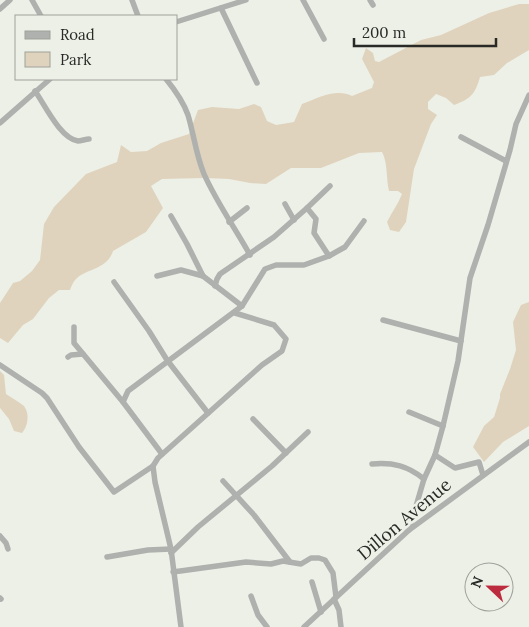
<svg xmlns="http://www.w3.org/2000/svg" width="529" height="627" font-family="Lora,serif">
  <rect width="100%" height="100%" fill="#edf0e7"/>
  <!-- green -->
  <g fill="#e0d3bd">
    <path d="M519,4H529V50L507,63L494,75L480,77C475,95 470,99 454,105L446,98L436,94L428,102V109L437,115L431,124L414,169L406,222L399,232L390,230L387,222C392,212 398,204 402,194L398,191H389C386,179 388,163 382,152L359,153L321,168H291L266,184L250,183L229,179L205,178L162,179L151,186L163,208L146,232L113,251C107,270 87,268 76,279C73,282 71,287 70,290H59L49,298L33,319L23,325L8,343L0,338V303L13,283L20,281L32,271L40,260L44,224L54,207L86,174L117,162L121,145L131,152L147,151L161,143L189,134L198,110L212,107L239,109L254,104L261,107L267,121L276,125L294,122L302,104C318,98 336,88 352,96L372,88L374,82L362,59L366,48L373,53L375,61L379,62L421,40L441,35L489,13Z"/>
    <polygon points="529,302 529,426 503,442 484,462 473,447 484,426 494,417 500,398 500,394 510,369 516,350 513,322 521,305"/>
    <path d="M0,371L4,375L6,394C12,398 19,402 24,406C30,414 28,426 22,433L14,431L9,419L0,408Z"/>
  </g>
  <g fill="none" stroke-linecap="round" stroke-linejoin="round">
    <!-- minor -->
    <g stroke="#aeb1ae" stroke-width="5.5">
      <polyline points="32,0 41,16"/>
      <polyline points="132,0 138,16"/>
      <polyline points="303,0 324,39"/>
      <polyline points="370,0 373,5"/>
      <polyline points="221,8 257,83"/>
      <polyline points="0,9 10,0"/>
      <polyline points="176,22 246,0"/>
      <path d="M166,79C175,90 183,101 188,115C194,135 196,155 204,174C217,203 235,228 250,255"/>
      <path d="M35,91C45,105 60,138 78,141C81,141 86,139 89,139"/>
      <polyline points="0,123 50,79"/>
      <polyline points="461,137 506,161"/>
      <polyline points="285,204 294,220"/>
      <polyline points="307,208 330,186"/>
      <polyline points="171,216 187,244 203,276 242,306"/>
      <polyline points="229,222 247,208"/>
      <polyline points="157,276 181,270 203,276"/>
      <polyline points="114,282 149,331 167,360 208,413"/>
      <polyline points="215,286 217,279 220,274 274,237 307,208 316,219 314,233 329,256"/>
      <polyline points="383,320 461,341"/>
      <polyline points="74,327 74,343 123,402"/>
      <polyline points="68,357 71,355 83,354"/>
      <polyline points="0,365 42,393 47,398 79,447 114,492 153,466"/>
      <polyline points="409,412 443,426"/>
      <polyline points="253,419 286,453"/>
      <polyline points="162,454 123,402 128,391 242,306 265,269 276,265 304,265 329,256 345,247 364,221"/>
      <polyline points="435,455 455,468 479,462 483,475"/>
      <path d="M372,464C393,462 408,466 424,479"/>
      <polyline points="223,481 254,515 290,562"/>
      <polyline points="409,530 424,479 435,455 443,426 458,361 470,278 488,225 510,150 516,124 529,95"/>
      <polyline points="0,536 6,543 8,549"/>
      <polyline points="171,553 198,527 272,466 308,432"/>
      <polyline points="107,557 148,550 171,549"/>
      <polyline points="173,572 246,562 271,564 283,561 301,564 311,558 319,558 325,560 333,573 336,597"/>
      <polyline points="312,582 321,612"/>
      <polyline points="251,596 258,615 267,627"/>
      <polyline points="0,598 1,599"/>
      <polyline points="334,599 339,610 341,627"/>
      <polyline points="181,627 171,549 155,482 153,466 158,458 262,365 282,351 286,339 274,325 235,313"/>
      <polyline points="304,627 409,530 529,442"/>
    </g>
  </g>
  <g text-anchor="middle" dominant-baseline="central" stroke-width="5" stroke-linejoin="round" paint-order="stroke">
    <!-- street labels -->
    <g font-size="18" fill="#292a27" stroke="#edf0e7">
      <text transform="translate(404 519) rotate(-40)">Dillon Avenue</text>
    </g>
  </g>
  <!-- legend -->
  <rect x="15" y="15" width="162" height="65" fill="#edf0e7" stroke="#9fa19a"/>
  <rect x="25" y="31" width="25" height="8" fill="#aeb1ae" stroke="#9fa19a"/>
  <text x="60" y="40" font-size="15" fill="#292a27">Road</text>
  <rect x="25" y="52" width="25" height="15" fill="#e0d3bd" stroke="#9fa19a"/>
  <text x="60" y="65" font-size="15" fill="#292a27">Park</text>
  <!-- north arrow -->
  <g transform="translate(489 587) rotate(292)"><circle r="24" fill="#edf0e7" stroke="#9fa19a"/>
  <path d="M0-4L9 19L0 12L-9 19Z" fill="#bc2c3e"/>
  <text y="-8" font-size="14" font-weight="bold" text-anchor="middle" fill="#292a27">N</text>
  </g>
  <!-- scale -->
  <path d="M354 38v8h142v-8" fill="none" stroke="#292a27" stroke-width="2.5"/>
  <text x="362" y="38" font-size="15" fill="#292a27" stroke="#edf0e7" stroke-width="4" paint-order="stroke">200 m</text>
</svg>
